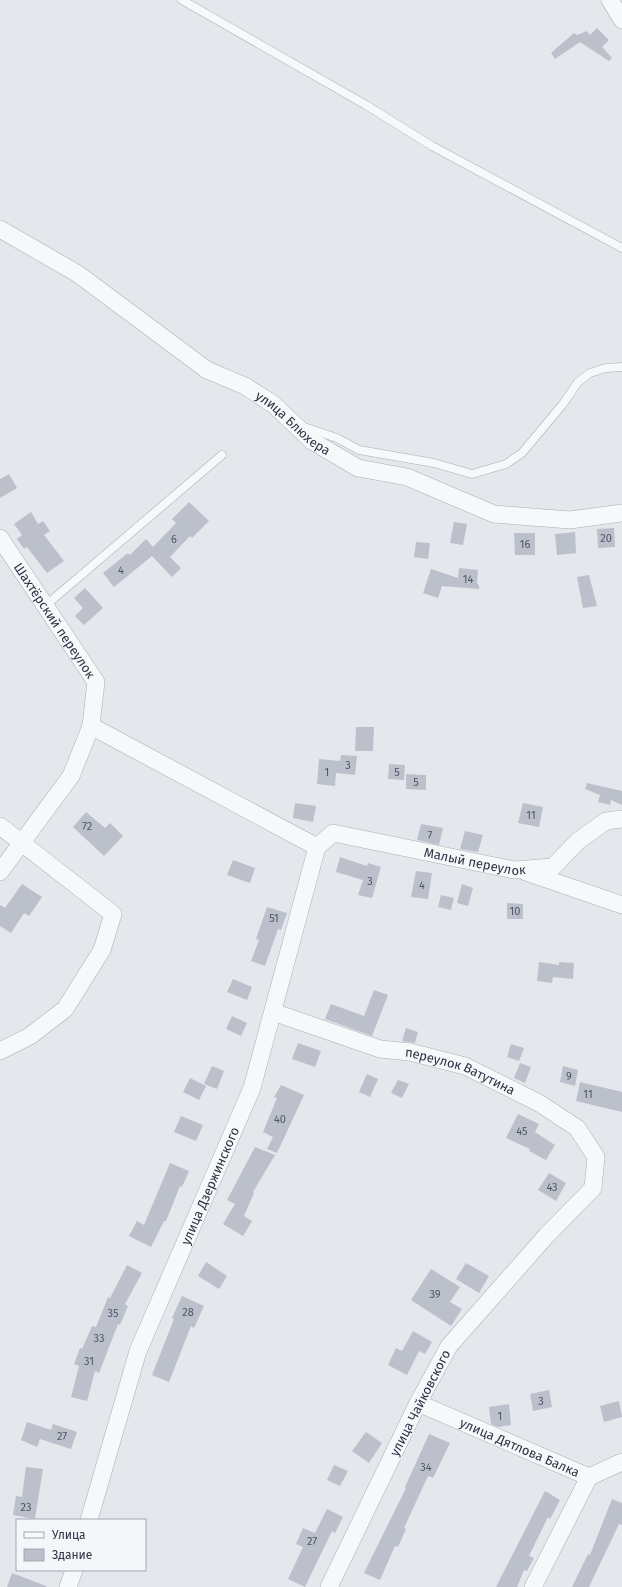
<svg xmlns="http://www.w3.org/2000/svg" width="622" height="1587" font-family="'Fira Sans',sans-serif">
  <rect width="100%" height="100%" fill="#e4e7ec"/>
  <!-- building -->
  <g fill="#bbc0ca">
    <polygon points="597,28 609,40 602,47 612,58 609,61 580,42 555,59 551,53 574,33 577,35 587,31 590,35"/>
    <polygon points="9,474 17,488 0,498 0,479"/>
    <polygon points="189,502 209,521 192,538 190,536 170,557 181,568 172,577 152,556 114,587 103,573 128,553 130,555 146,539 153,547 176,523 172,519"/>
    <polygon points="31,512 38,524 43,521 50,531 44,535 64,561 47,573 27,547 24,549 17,539 22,535 14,524"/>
    <polygon points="454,522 467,524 463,545 450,543"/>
    <polygon points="614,528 615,547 598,548 597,529"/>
    <polygon points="575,532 576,553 557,555 555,534"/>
    <polygon points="514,533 535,533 535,555 515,555"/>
    <polygon points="416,542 430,543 428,559 414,557"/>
    <polygon points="459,568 478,570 477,584 479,585 479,589 442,586 438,598 423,593 431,569 458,578"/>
    <polygon points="589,575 597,606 583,608 577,577"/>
    <polygon points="85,588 103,608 84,625 75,616 83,608 74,598"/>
    <polygon points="356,727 374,727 373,751 355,751"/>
    <polygon points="341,755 357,756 355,775 336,773 335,786 317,784 319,759 340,761"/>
    <polygon points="389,764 405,765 404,780 388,779"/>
    <polygon points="406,774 426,775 426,790 406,789"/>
    <polygon points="587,783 622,791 622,805 611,800 610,805 598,802 600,795 585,789"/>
    <polygon points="295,803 316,806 313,822 293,818"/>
    <polygon points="523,803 543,807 539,827 518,823"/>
    <polygon points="86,812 105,828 110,823 123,836 104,856 73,827"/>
    <polygon points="421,824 443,828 439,845 417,840"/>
    <polygon points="465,831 483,835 478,852 460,849"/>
    <polygon points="340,857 367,866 368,863 381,867 372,898 358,895 363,880 336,872"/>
    <polygon points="233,860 255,868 250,883 227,875"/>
    <polygon points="416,871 432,873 428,899 411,897"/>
    <polygon points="22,884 42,897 29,916 24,913 11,933 0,926 0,905 5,908"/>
    <polygon points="462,884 473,888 468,906 457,903"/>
    <polygon points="441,895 454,898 451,910 438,907"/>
    <polygon points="507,903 523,904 523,919 507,919"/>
    <polygon points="267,907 287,913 281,930 278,929 265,966 251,961 259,940 256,939"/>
    <polygon points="539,962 559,965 559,962 574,963 573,979 553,977 552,983 537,981"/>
    <polygon points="233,979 252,987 247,1000 227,992"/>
    <polygon points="374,990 388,995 372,1036 325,1019 331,1004 364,1016"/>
    <polygon points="232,1016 247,1023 241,1036 226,1029"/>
    <polygon points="406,1028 418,1032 415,1043 402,1041"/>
    <polygon points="298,1043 321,1051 315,1067 292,1059"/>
    <polygon points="511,1044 524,1048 519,1061 507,1057"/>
    <polygon points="520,1063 531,1067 525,1083 514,1078"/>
    <polygon points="212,1066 224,1071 217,1089 204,1084"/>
    <polygon points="563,1066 578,1070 575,1086 560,1082"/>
    <polygon points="367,1074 378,1079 370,1097 359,1092"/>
    <polygon points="190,1078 206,1086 199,1100 183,1092"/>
    <polygon points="398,1080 409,1084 402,1098 391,1093"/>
    <polygon points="580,1082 622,1092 622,1112 576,1101"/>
    <polygon points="281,1085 304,1095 277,1153 267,1149 273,1137 263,1132 277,1098 274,1097"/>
    <polygon points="518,1114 539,1124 535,1132 555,1145 546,1160 529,1151 530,1149 506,1138"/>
    <polygon points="181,1116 203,1125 196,1141 174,1132"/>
    <polygon points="255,1147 275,1155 253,1192 254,1193 244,1216 252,1221 243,1236 223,1224 235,1204 227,1200"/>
    <polygon points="170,1163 189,1171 182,1187 180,1186 166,1221 164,1221 151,1247 129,1236 137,1221 144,1225"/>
    <polygon points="549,1173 566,1183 556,1201 538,1190"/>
    <polygon points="206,1262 227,1276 219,1289 198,1276"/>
    <polygon points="466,1263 489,1276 479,1293 456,1279"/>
    <polygon points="127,1265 142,1273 125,1304 128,1306 120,1325 118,1324 99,1373 95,1371 87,1401 71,1397 79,1366 74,1364 80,1348 82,1349 92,1326 96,1327 108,1297 110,1298"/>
    <polygon points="431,1269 460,1287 450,1302 462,1309 451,1326 411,1300"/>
    <polygon points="182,1296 204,1306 194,1328 191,1326 169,1382 152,1375 174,1319 172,1318"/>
    <polygon points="413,1331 432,1342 425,1354 419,1351 407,1375 388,1365 396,1348 402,1351"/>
    <polygon points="549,1390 552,1407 533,1411 530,1394"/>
    <polygon points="619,1401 622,1417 604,1422 600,1406"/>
    <polygon points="509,1404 511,1425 498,1427 491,1424 489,1407"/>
    <polygon points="27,1422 51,1430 53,1424 77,1432 71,1449 40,1439 37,1447 21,1440"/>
    <polygon points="366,1432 382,1443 369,1463 352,1451"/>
    <polygon points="429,1434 450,1443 433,1478 428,1476 404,1528 406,1529 398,1547 395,1546 380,1580 364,1573 406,1488 405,1487"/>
    <polygon points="334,1465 348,1471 340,1486 327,1480"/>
    <polygon points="26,1467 43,1469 35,1519 13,1515 16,1496 22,1497"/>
    <polygon points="545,1491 560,1500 550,1519 548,1517 529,1556 534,1558 527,1571 524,1570 517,1587 496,1587"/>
    <polygon points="612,1499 622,1503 622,1525 619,1524 589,1587 572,1587 588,1554 590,1555"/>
    <polygon points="327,1509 343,1517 335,1533 332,1531 305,1587 288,1579 303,1547 296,1544 303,1528 315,1533"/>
    <polygon points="12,1573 46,1586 46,1587 7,1587"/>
  </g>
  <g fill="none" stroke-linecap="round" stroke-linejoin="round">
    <defs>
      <g id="lane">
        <polyline points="182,0 366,105 432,146 622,248"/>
        <polyline points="304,427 337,438 359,450 434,463 472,474 506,464 522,453 563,404 578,382 590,373 606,368 622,367"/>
        <polyline points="45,606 222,455"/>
      </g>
      <g id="street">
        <polyline points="610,0 622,20"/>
        <path id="s1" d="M0,229L78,274L207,370L245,386L273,404L312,441L358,468L407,477L494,514L570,520L622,513"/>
        <path id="s2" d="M0,538L96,682L91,726L71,776L0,872"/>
        <polyline points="91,726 317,847"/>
        <polyline points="0,826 113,914 102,950 65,1009 30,1036 0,1051"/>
        <path id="s3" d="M317,847L333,833L514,870L553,867L578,841L606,821L622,819"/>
        <polyline points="526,872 622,905"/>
        <path id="s4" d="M273,1012L380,1049L410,1052L465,1066L539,1103L577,1128L596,1157L593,1188L546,1236L449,1346L418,1403L329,1587"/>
        <path id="s5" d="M418,1403L589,1477L622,1462"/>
        <path id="s6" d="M89,1520L138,1351L252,1088L317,847"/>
        <polyline points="68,1587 74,1570"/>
        <polyline points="533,1587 589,1477"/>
      </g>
    </defs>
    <!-- lane casing -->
    <use href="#lane" stroke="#a9aeb7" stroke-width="9"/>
    <!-- street casing -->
    <use href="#street" stroke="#a9aeb7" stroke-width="18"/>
    <!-- lane -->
    <use href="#lane" stroke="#f7f8fa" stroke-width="8"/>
    <!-- street -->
    <use href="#street" stroke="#f7f8fa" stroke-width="17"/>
  </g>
  <g text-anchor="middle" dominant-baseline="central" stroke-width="3" stroke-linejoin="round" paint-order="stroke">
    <!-- number labels -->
    <g font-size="11" fill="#4f5766">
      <text x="606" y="538">20</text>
      <text x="174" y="539">6</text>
      <text x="525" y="544">16</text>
      <text x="121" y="570">4</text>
      <text x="468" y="579">14</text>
      <text x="348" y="765">3</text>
      <text x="327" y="772">1</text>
      <text x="397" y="772">5</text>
      <text x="416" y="782">5</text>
      <text x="531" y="815">11</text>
      <text x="87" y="826">72</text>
      <text x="430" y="835">7</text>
      <text x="370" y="881">3</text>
      <text x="422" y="885">4</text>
      <text x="515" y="911">10</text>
      <text x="274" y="918">51</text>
      <text x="569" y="1076">9</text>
      <text x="588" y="1094">11</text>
      <text x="280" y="1119">40</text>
      <text x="522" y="1131">45</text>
      <text x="552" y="1187">43</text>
      <text x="435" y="1294">39</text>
      <text x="188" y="1312">28</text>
      <text x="113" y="1313">35</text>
      <text x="99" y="1338">33</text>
      <text x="89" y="1361">31</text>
      <text x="541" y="1401">3</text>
      <text x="500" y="1416">1</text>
      <text x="62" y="1436">27</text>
      <text x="426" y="1467">34</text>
      <text x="26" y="1507">23</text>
      <text x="312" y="1541">27</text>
    </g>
    <!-- street labels -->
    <g font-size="13" fill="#2b3445" stroke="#f4f6f9">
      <text stroke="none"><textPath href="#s1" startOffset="353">улица Блюхера</textPath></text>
      <text stroke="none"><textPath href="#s2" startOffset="99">Шахтёрский переулок</textPath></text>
      <text stroke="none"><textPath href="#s3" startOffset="166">Малый переулок</textPath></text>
      <text stroke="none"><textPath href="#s4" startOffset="197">переулок Ватутина</textPath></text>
      <text stroke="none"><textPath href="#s6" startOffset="356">улица Дзержинского</textPath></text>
      <text transform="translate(420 1403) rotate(-63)">улица Чайковского</text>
      <text stroke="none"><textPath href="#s5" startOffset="111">улица Дятлова Балка</textPath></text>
    </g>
  </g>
  <!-- legend -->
  <rect x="16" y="1519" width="130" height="52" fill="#f4f6f9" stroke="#a4a8b1"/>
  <rect x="24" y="1532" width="20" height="6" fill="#f7f8fa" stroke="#a4a8b1"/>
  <text x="52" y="1539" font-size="12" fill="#2b3445">Улица</text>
  <rect x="24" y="1549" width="20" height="12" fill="#bbc0ca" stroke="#a4a8b1"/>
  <text x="52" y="1559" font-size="12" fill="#2b3445">Здание</text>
</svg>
